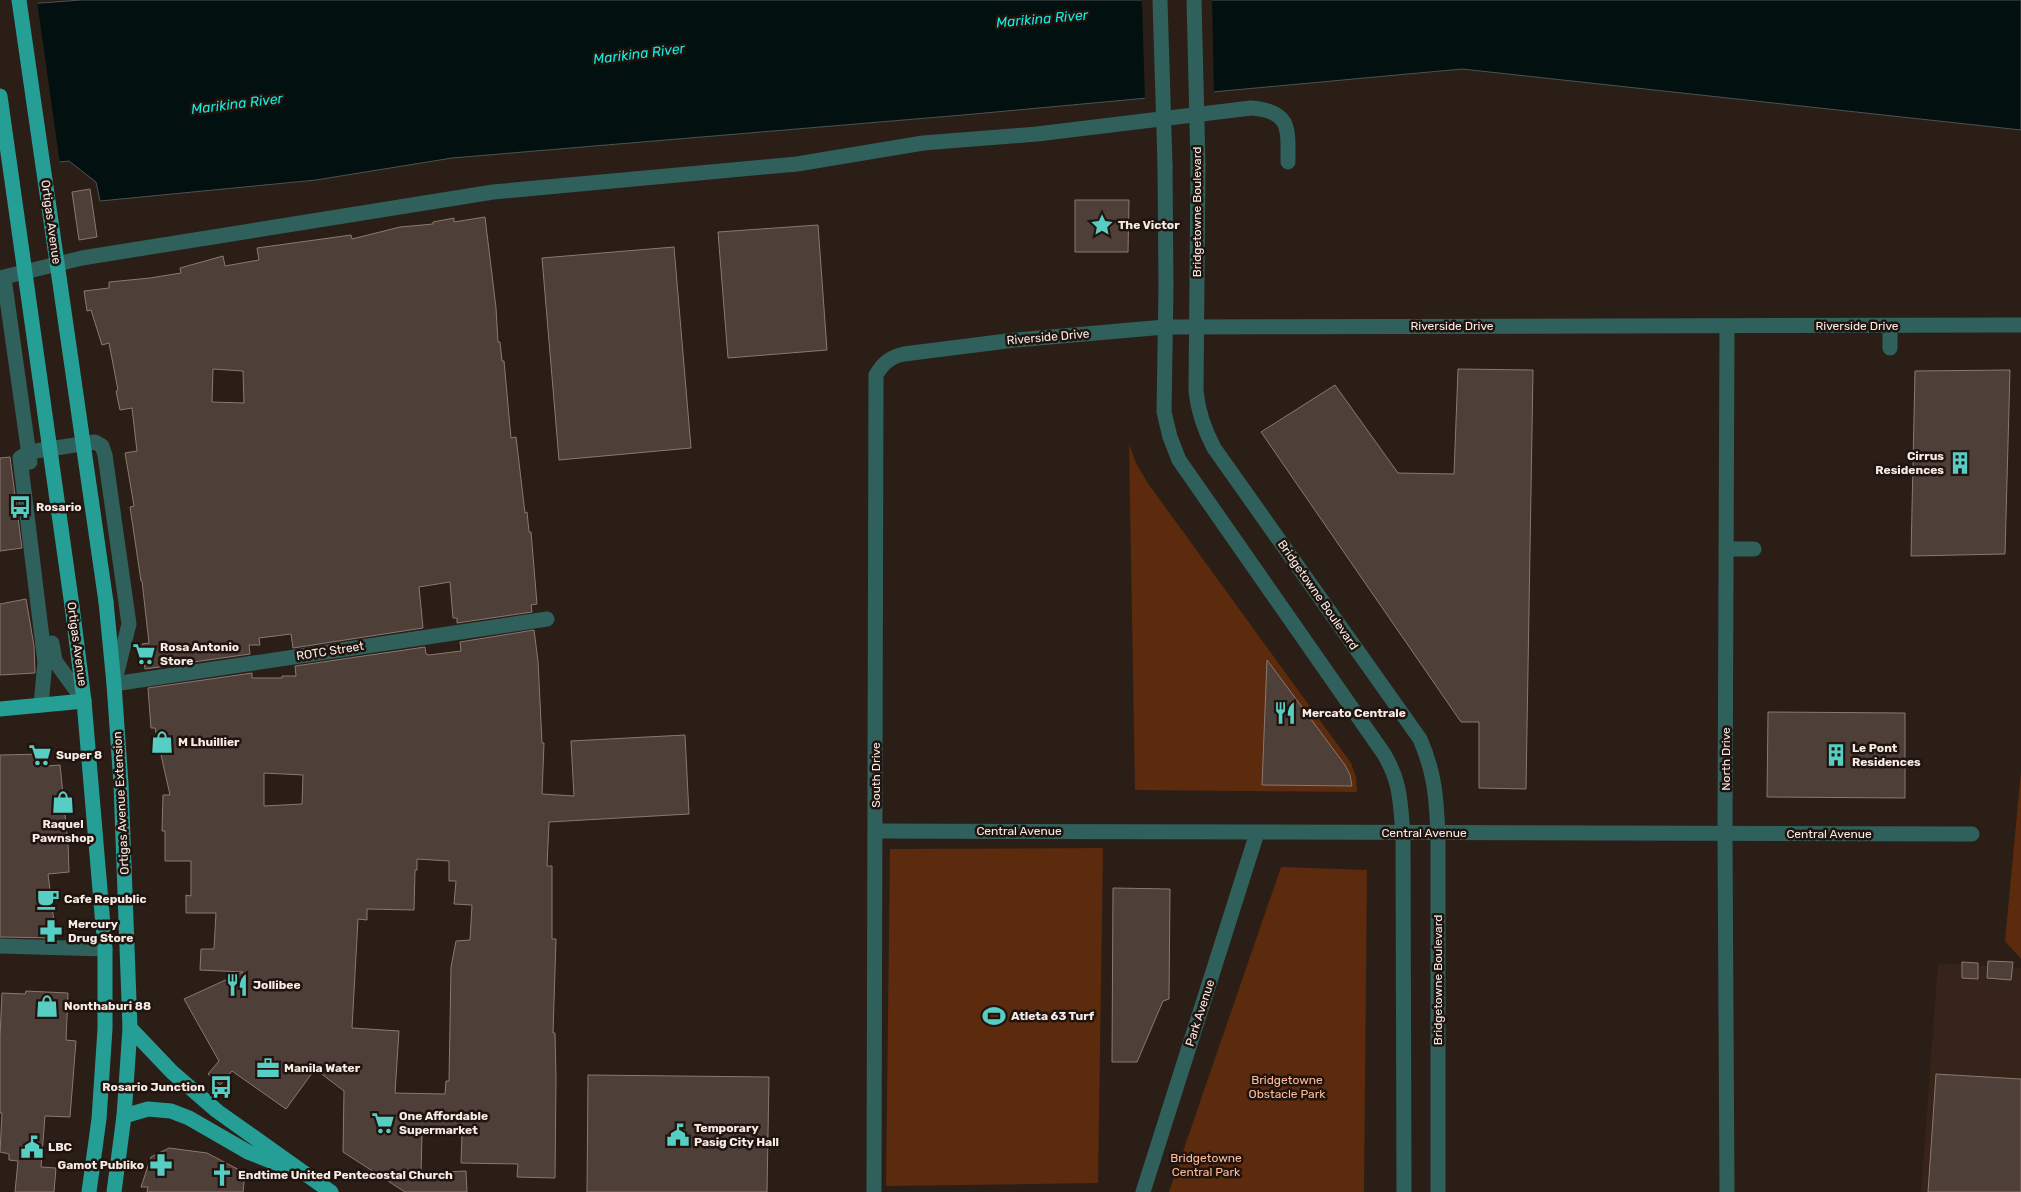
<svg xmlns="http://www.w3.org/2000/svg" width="2021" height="1192" font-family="Rubik,sans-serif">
  <rect width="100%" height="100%" fill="#2b1e17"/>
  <!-- built -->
  <polygon fill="#362319" points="1938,963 2021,968 2021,1192 1921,1192"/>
  <!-- green -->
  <g fill="#5c2a0d">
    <polygon points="1129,444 1136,463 1147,482 1351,763 1356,777 1357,792 1135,790"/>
    <polygon points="2021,771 2021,959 2005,941"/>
    <polygon points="1103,848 1098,1183 886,1186 890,849"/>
    <polygon points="1281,867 1367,870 1364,1192 1169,1192"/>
  </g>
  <!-- water -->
  <polygon fill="#021110" stroke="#4b5350" points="81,0 2021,0 2021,130 1462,69 963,115 452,158 316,180 100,201 96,182 69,161 0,168 0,6"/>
  <!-- pier -->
  <g fill="#2b1e17">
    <polygon points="1142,0 1212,0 1214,94 1145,101"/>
    <polygon points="37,1 60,164 0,171 0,3"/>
  </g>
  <!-- building -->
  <g fill="#4e3f38" stroke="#8a7971" fill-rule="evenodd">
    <polygon points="90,189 97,237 79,240 72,192"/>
    <polygon points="1075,200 1129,200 1128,252 1075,252"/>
    <path d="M485,217L496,308L498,342H500L502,361H504L511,438L516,437L525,513L527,512L529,532H531L537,604L531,605L532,612L457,623V618H453L450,582L419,587L423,628L293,648L291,634L259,638L260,645H249L250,654L145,669L142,644L149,643L142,581H141L130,507L134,506L125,453L137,451L132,408L120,410L116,391L118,390L109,343L102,345L91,310L87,311L84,291L109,288V282L150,278L181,273L180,268L223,256L225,266L259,260L257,248L351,235L352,239L400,227L433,224V222L454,218V222ZM213,369L243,371L244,403L212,402Z"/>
    <polygon points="818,225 827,350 728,358 718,232"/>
    <polygon points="674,247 691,448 559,460 542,258"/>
    <polygon points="1458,369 1533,370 1526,789 1479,788 1479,722 1461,722 1261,432 1335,385 1398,473 1454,474"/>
    <polygon points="2010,370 2005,554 1911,556 1915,371"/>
    <polygon points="10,457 22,548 0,551 0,458"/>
    <polygon points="26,599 34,646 35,673 0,675 0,604"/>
    <path d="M534,630L538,661L542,743H544L542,794L574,796L571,741L685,735L689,814L549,822L547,866H552V939H556L553,1033H555L556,1078L555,1178L517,1177L518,1164L461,1163L462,1135H422L421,1173L466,1171L467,1192H405L343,1152L344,1091L315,1069L286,1109L232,1071L220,1085L208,1074L219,1061L184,999L243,972L200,970L201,949H214L216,913H186V895L191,896V861H165V831H162L163,795H170L155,728H151L148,688L252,673V678H282V676H296L295,666L425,647L426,654L429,655L461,651L460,642ZM264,773L303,775L302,804L264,806ZM417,859L449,861V881H456L454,904L472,905L470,940L456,941L451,967L449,1081H446L445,1094L395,1093L399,1031L352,1028L358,919L367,920V909L414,910L415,870H417Z"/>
    <polygon points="1267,660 1345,765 1350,775 1352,786 1262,785"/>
    <polygon points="1768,712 1905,713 1905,798 1767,797"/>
    <polygon points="46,754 46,766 60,765 68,844 69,872 48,874 56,938 0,937 0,755"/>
    <polygon points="1113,888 1170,889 1169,999 1163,1001 1137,1062 1112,1062"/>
    <polygon points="1988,961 2013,962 2011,980 1987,978"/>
    <polygon points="1962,962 1978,963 1978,979 1962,978"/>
    <polygon points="26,991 68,993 66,1040 76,1041 70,1117 45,1116 41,1167 56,1168 54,1192 15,1192 18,1161 9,1160 9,1154 0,1152 2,1113 0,1113 0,1037 2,993 25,994"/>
    <polygon points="1936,1074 2021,1079 2021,1192 1928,1192"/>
    <polygon points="588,1075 769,1077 767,1192 587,1192"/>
    <polygon points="169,1148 207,1153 245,1173 243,1192 147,1192 148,1187 141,1187 151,1157"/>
  </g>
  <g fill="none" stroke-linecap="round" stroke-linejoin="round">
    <!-- minor -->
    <g stroke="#2f605b" stroke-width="15">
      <path d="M1165,165L1166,287L1164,412L1170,437L1179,460L1384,754C1401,783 1400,801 1403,834L1404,1192"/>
      <path d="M1198,165L1196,391C1198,412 1204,429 1214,448L1420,739C1435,774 1436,796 1438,833V1192"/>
      <path d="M0,278L82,258L493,192L797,164L923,143L1037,134L1251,108C1291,111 1288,128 1288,162"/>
      <polyline points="4,278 30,462"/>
      <polyline points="1727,326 1725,833 1727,1192"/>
      <polyline points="1890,348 1890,326"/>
      <polyline points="1726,549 1754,549"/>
      <polyline points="52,643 55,661 84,701"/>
      <polyline points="41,705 45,662 20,458 29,452 95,442 102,446 105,455 129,624 114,684 547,619"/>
      <polyline points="876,831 1972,834"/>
      <polyline points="0,946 105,949"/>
      <path d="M874,1192L876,375C883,363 890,357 904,354L1015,340L1165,327L2021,325"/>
      <polyline points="1143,1192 1257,833"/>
    </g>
    <!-- major -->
    <g stroke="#259e96" stroke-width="15">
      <polyline points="106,602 114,684 121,784 130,1028 124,1116 114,1192"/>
      <polyline points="72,606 84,701 105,949 105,1029 99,1119 89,1192"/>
      <polyline points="0,709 84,701"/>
      <polyline points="130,1028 172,1072 217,1111 331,1192"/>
      <polyline points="124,1116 148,1109 171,1111 189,1118 248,1152 286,1167"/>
    </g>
    <!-- minor-bridge -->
    <g stroke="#2f605b" stroke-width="15">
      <polyline points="1160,0 1165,165"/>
      <polyline points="1194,0 1198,165"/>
    </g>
    <!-- major-bridge -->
    <g stroke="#259e96" stroke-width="15">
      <polyline points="19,0 106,602"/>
      <polyline points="0,96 72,606"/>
    </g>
  </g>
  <!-- icons -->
  <defs>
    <symbol id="sight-bare" viewBox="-9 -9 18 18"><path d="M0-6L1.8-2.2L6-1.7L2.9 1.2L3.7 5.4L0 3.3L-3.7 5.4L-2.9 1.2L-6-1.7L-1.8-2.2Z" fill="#56cec4" stroke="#21140e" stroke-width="2.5" paint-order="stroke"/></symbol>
    <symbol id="building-bare" viewBox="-9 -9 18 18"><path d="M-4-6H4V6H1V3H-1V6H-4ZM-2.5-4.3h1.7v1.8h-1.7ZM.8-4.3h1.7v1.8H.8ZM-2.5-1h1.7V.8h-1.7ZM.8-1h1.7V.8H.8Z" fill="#56cec4" stroke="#21140e" stroke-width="2.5" paint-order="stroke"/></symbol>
    <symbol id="bus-bare" viewBox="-9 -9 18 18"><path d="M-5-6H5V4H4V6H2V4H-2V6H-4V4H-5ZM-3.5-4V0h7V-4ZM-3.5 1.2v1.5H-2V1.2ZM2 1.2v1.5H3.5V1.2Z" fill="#56cec4" stroke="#21140e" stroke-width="2.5" paint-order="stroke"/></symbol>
    <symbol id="supermarket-bare" viewBox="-9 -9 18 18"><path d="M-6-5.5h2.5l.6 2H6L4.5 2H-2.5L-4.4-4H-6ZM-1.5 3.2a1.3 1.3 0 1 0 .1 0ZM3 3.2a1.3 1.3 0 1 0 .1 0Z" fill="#56cec4" stroke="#21140e" stroke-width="2.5" paint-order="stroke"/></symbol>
    <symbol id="restaurant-bare" viewBox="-9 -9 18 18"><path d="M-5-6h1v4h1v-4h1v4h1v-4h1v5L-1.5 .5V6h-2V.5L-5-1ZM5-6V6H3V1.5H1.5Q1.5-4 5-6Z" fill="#56cec4" stroke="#21140e" stroke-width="2.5" paint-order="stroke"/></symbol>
    <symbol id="shop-bare" viewBox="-9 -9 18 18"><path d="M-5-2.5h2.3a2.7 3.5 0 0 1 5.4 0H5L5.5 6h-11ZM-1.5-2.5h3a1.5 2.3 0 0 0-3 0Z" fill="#56cec4" stroke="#21140e" stroke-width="2.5" paint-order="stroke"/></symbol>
    <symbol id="cafe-bare" viewBox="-9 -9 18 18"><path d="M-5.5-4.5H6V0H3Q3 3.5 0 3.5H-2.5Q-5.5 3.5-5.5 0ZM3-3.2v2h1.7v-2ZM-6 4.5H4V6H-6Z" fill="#56cec4" stroke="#21140e" stroke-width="2.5" paint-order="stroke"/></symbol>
    <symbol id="pharmacy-bare" viewBox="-9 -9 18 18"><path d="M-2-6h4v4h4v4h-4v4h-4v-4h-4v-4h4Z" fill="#56cec4" stroke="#21140e" stroke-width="2.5" paint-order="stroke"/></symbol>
    <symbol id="stadium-bare" viewBox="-9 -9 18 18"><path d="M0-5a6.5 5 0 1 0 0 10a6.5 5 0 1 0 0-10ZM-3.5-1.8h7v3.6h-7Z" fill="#56cec4" stroke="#21140e" stroke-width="2.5" paint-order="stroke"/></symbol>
    <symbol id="office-bare" viewBox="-9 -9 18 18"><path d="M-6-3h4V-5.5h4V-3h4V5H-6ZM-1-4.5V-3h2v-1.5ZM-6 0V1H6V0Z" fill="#56cec4" stroke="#21140e" stroke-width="2.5" paint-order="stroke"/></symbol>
    <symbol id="civic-bare" viewBox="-9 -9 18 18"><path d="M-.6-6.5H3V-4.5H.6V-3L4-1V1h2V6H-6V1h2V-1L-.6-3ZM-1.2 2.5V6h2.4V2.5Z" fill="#56cec4" stroke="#21140e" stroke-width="2.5" paint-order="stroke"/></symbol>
    <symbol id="church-bare" viewBox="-9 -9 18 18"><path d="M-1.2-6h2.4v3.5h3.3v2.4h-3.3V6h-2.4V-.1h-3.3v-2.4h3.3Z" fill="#56cec4" stroke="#21140e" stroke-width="2.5" paint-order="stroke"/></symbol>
  </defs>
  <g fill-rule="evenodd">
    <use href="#sight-bare" x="1086" y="209" width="32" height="32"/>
    <use href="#building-bare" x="1944" y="447" width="32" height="32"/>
    <use href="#bus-bare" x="4" y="491" width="32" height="32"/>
    <use href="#supermarket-bare" x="128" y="638" width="32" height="32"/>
    <use href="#restaurant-bare" x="1269" y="697" width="32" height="32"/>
    <use href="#shop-bare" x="146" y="726" width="32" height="32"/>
    <use href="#supermarket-bare" x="24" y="739" width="32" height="32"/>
    <use href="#building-bare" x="1820" y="739" width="32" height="32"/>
    <use href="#shop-bare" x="47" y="786" width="32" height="32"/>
    <use href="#cafe-bare" x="32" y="883" width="32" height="32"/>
    <use href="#pharmacy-bare" x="35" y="915" width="32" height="32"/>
    <use href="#restaurant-bare" x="221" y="969" width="32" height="32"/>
    <use href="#shop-bare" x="31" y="990" width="32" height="32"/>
    <use href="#stadium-bare" x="978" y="1000" width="32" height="32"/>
    <use href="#office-bare" x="252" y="1052" width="32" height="32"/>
    <use href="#bus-bare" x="205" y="1071" width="32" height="32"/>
    <use href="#supermarket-bare" x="367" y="1107" width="32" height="32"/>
    <use href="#civic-bare" x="662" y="1119" width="32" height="32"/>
    <use href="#civic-bare" x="16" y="1131" width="32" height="32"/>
    <use href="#pharmacy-bare" x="145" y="1149" width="32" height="32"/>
    <use href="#church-bare" x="206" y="1159" width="32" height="32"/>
  </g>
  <g text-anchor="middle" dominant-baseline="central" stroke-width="5" stroke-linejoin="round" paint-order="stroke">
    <!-- street labels -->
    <g font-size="12" fill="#f6ece7" stroke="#21140e">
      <text transform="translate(1197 212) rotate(-90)">Bridgetowne Boulevard</text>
      <text transform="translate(51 222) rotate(82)">Ortigas Avenue</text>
      <text x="1452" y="326">Riverside Drive</text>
      <text x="1857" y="326">Riverside Drive</text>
      <text transform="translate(1048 337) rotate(-5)">Riverside Drive</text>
      <text transform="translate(1318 595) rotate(55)">Bridgetowne Boulevard</text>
      <text transform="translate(77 644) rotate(82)">Ortigas Avenue</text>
      <text transform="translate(330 651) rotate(-9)">ROTC Street</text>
      <text transform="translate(1726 759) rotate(-90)">North Drive</text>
      <text transform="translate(876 775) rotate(-90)">South Drive</text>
      <text transform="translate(121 803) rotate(-93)">Ortigas Avenue Extension</text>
      <text x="1019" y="831">Central Avenue</text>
      <text x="1424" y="833">Central Avenue</text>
      <text x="1829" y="834">Central Avenue</text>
      <text transform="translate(1438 980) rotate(-90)">Bridgetowne Boulevard</text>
      <text transform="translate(1200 1013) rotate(-72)">Park Avenue</text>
    </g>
    <!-- poi labels -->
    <g font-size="12" font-weight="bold" fill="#f6ece7" stroke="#21140e" text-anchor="start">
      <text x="1118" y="225">The Victor</text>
      <text x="1944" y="456" text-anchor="end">Cirrus<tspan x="1944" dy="14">Residences</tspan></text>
      <text x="36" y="507">Rosario</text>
      <text x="160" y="647">Rosa Antonio<tspan x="160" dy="14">Store</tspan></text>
      <text x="1302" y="713">Mercato Centrale</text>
      <text x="178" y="742">M Lhuillier</text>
      <text x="1852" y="748">Le Pont<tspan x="1852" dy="14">Residences</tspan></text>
      <text x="56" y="755">Super 8</text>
      <text x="63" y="824" text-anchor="middle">Raquel<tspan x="63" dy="14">Pawnshop</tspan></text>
      <text x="64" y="899">Cafe Republic</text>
      <text x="68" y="924">Mercury<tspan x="68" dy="14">Drug Store</tspan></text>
      <text x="253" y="985">Jollibee</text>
      <text x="64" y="1006">Nonthaburi 88</text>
      <text x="1011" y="1016">Atleta 63 Turf</text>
      <text x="284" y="1068">Manila Water</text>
      <text x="205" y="1087" text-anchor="end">Rosario Junction</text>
      <text x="399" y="1116">One Affordable<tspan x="399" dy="14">Supermarket</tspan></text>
      <text x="694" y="1128">Temporary<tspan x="694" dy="14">Pasig City Hall</tspan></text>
      <text x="48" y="1147">LBC</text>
      <text x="144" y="1165" text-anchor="end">Gamot Publiko</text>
      <text x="238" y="1175">Endtime United Pentecostal Church</text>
    </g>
    <!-- park labels -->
    <g font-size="12" fill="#fdba99" stroke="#21140e">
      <text x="1287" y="1080">Bridgetowne<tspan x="1287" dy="14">Obstacle Park</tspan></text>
      <text x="1206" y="1158">Bridgetowne<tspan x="1206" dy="14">Central Park</tspan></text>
    </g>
    <!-- water labels -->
    <g font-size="14" font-style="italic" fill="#09f2e5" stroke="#21140e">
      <text transform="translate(1042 19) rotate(-5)">Marikina River</text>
      <text transform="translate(639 54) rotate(-7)">Marikina River</text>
      <text transform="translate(237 104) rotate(-7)">Marikina River</text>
    </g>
  </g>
</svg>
